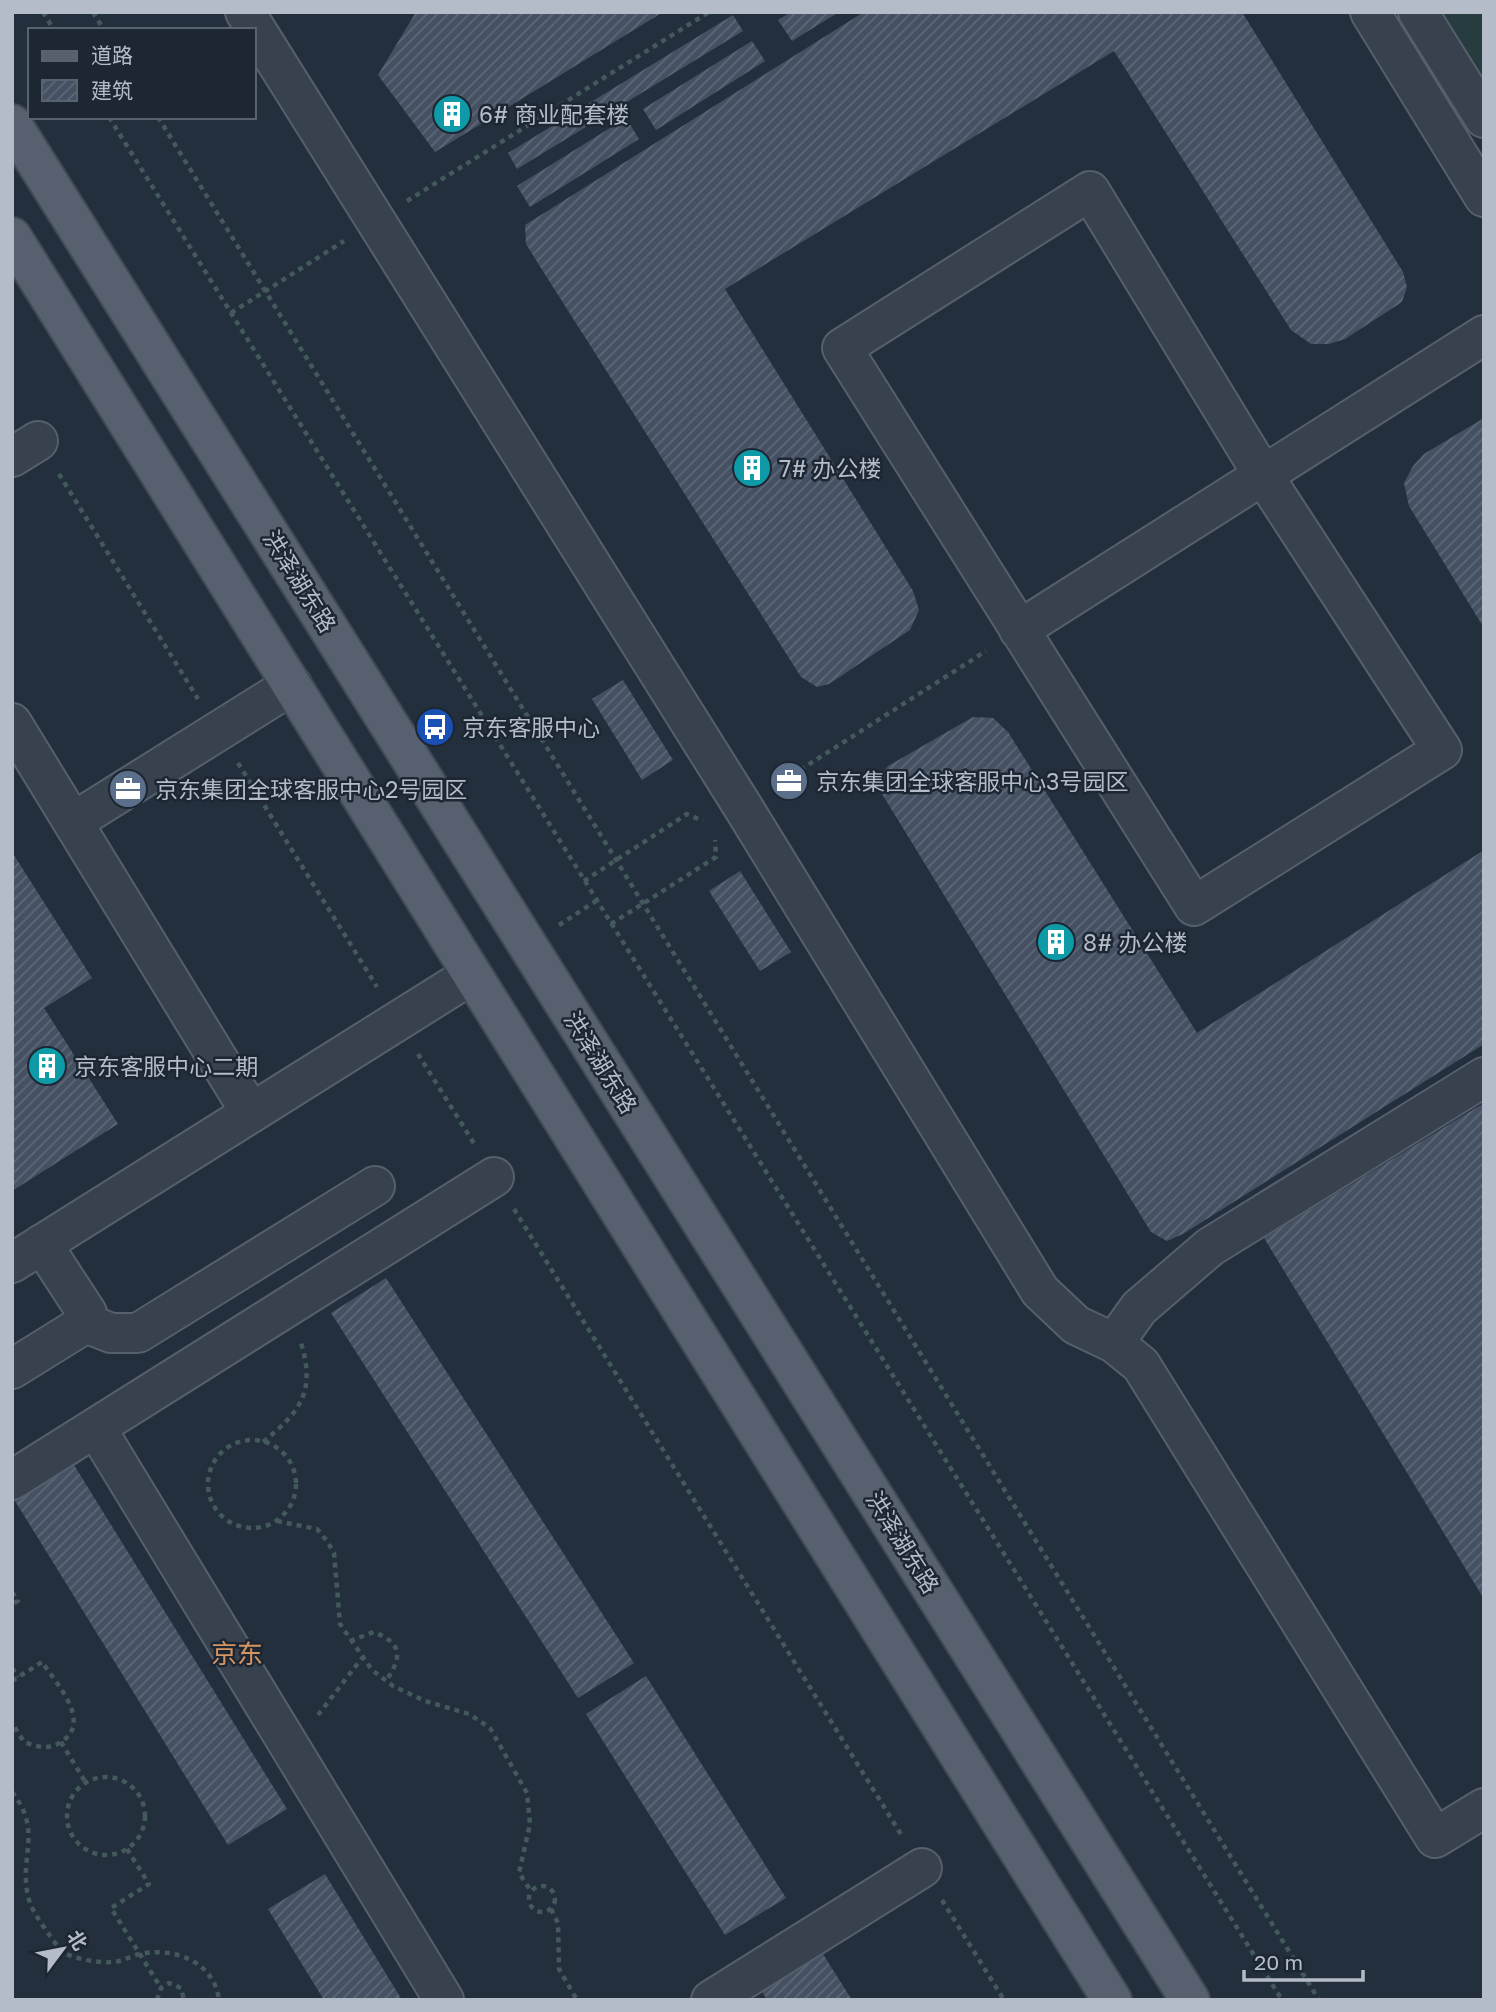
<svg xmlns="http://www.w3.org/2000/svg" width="1496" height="2012" font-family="'Golos Text','Noto Sans SC',sans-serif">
  <defs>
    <pattern id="building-hatch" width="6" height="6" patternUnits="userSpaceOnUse" patternTransform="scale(1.75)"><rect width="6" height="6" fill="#455162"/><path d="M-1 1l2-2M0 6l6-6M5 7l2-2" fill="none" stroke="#5d6877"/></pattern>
  </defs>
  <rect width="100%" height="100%" fill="#242f3e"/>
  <!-- garden -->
  <polygon fill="#263c3f" points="1442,12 1484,12 1484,81"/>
  <!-- building -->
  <g fill="url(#building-hatch)">
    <polygon points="416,12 663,12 435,152 378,75"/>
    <polygon points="791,12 839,12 792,41 778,20"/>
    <polygon points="864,12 1242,12 1403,272 1407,287 1402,302 1345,339 1329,344 1311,344 1291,330 1114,51 725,289 913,591 919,610 910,630 829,684 817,687 801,677 539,265 526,244 525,225"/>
    <polygon points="733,15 743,31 517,169 508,153"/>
    <polygon points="752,41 765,61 656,130 643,109"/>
    <polygon points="626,118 639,139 530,207 517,186"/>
    <polygon points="1484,418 1484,628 1409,506 1404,483 1413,466 1424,454"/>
    <polygon points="623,680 673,760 642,780 592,699"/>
    <polygon points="973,717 993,718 1008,732 1197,1033 1484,850 1484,1044 1183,1234 1167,1241 1151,1232 882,794 880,776 888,766"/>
    <polygon points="12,852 92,978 44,1008 118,1124 12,1191"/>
    <polygon points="740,871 791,952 760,971 709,891"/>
    <polygon points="1484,1103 1484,1599 1264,1238"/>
    <polygon points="386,1278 634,1663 578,1698 331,1313"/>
    <polygon points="74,1465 287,1809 228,1845 15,1501"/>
    <polygon points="646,1676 786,1898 725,1935 586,1714"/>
    <polygon points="325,1874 402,2000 324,2000 268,1909"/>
    <polygon points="816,1943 852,2000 767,2000 756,1982"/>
  </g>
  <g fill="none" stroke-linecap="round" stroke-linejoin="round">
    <defs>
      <g id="minor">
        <polyline points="245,12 743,807 1040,1291 1076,1325 1114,1343 1141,1365 1435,1838 1484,1808"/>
        <polyline points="1370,12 1484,197"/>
        <polyline points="1418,12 1484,118"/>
        <polygon points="1090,191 1263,475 1442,750 1194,906 842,348"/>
        <polyline points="12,457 38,441"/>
        <polyline points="1019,630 1484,335"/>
        <polyline points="12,723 251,1113"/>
        <polyline points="73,822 292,685"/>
        <polyline points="12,1263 471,975"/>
        <polyline points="86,1323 111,1333 138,1333 375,1186"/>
        <polyline points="1114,1343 1139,1308 1210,1247 1484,1077"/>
        <polyline points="12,1369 86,1323 87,1313 42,1244"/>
        <polyline points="96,1428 444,2000"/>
        <polyline points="12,1480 494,1177"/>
        <polyline points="711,2000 922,1868"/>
      </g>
      <g id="major">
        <polyline points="12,124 1190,2000"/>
        <polyline points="12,237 1112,2000"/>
      </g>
    </defs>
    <!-- minor casing -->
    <use href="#minor" stroke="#565f6c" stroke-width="42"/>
    <!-- major casing -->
    <use href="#major" stroke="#414a57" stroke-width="42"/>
    <!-- path -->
    <g stroke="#44595c" stroke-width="4.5" stroke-dasharray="5 5" stroke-linecap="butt">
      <polyline points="43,12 54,30"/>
      <polyline points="93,12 104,30"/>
      <polyline points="109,117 1282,2000"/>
      <polyline points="158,117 1319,2000"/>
      <polyline points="407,201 709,12"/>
      <polyline points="231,313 344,241"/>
      <polyline points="59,474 198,699"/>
      <polyline points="238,763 377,987"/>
      <polyline points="775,786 986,651"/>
      <polyline points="584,881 687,814 703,821"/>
      <polyline points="611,924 716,857 715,840"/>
      <polyline points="559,925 596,901"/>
      <polyline points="418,1054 475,1145"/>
      <polyline points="514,1209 902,1836"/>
      <circle cx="252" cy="1484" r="44"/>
      <path d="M263,1442C300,1412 316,1392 301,1343"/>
      <polyline points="277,1521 317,1529 327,1541 334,1553 340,1624 372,1670 393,1686 425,1701 469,1714 490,1728 527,1793 530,1824 519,1873 531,1891"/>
      <polyline points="12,1592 18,1601 12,1604"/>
      <path d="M350,1641L374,1632C403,1644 402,1657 386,1681"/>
      <polyline points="12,1668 18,1677"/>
      <path d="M12,1681L42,1662C56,1683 93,1722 61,1742C49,1750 37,1747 24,1742L12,1723"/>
      <polyline points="318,1715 362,1658"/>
      <polyline points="61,1742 86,1783"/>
      <circle cx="106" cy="1816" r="39"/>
      <path d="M12,1792C43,1831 19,1855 28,1896C32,1915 51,1935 61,1952C77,1959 96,1963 114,1962C123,1961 131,1956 140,1954C174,1947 214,1961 219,2000"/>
      <polyline points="127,1849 149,1884 111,1908 161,1988"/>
      <circle cx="542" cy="1899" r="13"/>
      <polyline points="942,1900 1004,2000"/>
      <polyline points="551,1909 558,1923 559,1969 577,2000"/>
      <polyline points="157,2000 161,1988 169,1983 181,1988 184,2000"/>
    </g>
    <!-- minor -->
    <use href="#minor" stroke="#38414e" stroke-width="38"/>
    <!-- major -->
    <use href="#major" stroke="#56606e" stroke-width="38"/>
  </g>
  <!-- icons -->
  <defs>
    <symbol id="building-disc" viewBox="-11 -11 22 22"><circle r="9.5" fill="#0f9aa8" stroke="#1d2633"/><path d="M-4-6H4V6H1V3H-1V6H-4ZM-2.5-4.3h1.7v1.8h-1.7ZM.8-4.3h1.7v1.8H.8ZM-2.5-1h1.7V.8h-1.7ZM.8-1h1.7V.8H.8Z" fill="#fff"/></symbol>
    <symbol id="bus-disc" viewBox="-11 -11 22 22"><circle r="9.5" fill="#1a4fb4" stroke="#1d2633"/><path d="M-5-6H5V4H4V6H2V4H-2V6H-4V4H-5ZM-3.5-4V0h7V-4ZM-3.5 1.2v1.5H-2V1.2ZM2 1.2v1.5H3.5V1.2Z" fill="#fff"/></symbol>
    <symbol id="office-disc" viewBox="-11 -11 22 22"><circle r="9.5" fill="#5c6f8a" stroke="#1d2633"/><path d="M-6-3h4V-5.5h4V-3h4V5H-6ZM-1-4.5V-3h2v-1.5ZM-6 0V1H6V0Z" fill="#fff"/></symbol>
  </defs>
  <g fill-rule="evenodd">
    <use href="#building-disc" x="430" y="92" width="44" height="44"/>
    <use href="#building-disc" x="730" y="446" width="44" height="44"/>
    <use href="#bus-disc" x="413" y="705" width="44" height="44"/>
    <use href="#office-disc" x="767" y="759" width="44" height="44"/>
    <use href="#office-disc" x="106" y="767" width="44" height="44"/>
    <use href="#building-disc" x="1034" y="920" width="44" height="44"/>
    <use href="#building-disc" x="25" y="1044" width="44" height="44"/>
  </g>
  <g text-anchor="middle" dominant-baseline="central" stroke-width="5" stroke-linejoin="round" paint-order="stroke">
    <!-- poi labels -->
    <g font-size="23" fill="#b4bcc9" stroke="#1d2633" text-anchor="start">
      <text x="479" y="114">6# 商业配套楼</text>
      <text x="779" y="468">7# 办公楼</text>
      <text x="462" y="727">京东客服中心</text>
      <text x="816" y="781">京东集团全球客服中心3号园区</text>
      <text x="155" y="789">京东集团全球客服中心2号园区</text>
      <text x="1083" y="942">8# 办公楼</text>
      <text x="74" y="1066">京东客服中心二期</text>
    </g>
    <!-- street labels -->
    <g font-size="23" fill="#b4bcc9" stroke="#1d2633">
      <text transform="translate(300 581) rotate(58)">洪泽湖东路</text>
      <text transform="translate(601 1062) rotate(58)">洪泽湖东路</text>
      <text transform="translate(903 1542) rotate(58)">洪泽湖东路</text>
    </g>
    <!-- quarter labels -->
    <g font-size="26" fill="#d59563" stroke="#1d2633">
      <text x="237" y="1653">京东</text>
    </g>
  </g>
  <!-- border -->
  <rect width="1496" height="2012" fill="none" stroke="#b4bcc9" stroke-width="28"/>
  <!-- legend -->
  <rect x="28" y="28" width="228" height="91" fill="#1d2633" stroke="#59626f" stroke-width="2"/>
  <rect x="42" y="51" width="35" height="10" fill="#56606e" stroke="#59626f" stroke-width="2"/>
  <text x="91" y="63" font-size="21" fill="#b4bcc9">道路</text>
  <rect x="42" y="80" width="35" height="21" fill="url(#building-hatch)" stroke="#59626f" stroke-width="2"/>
  <text x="91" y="98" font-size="21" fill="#b4bcc9">建筑</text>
  <!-- north arrow -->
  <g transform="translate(63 1949) rotate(58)" stroke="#1d2633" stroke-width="5" paint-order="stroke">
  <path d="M0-5L12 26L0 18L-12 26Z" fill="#b4bcc9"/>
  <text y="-10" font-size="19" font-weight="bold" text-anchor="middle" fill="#b4bcc9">北</text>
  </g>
  <!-- scale -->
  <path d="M1244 1970v10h119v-10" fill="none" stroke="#b4bcc9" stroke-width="3.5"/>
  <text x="1254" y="1970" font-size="21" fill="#b4bcc9" stroke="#1d2633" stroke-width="5" paint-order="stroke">20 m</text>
</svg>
